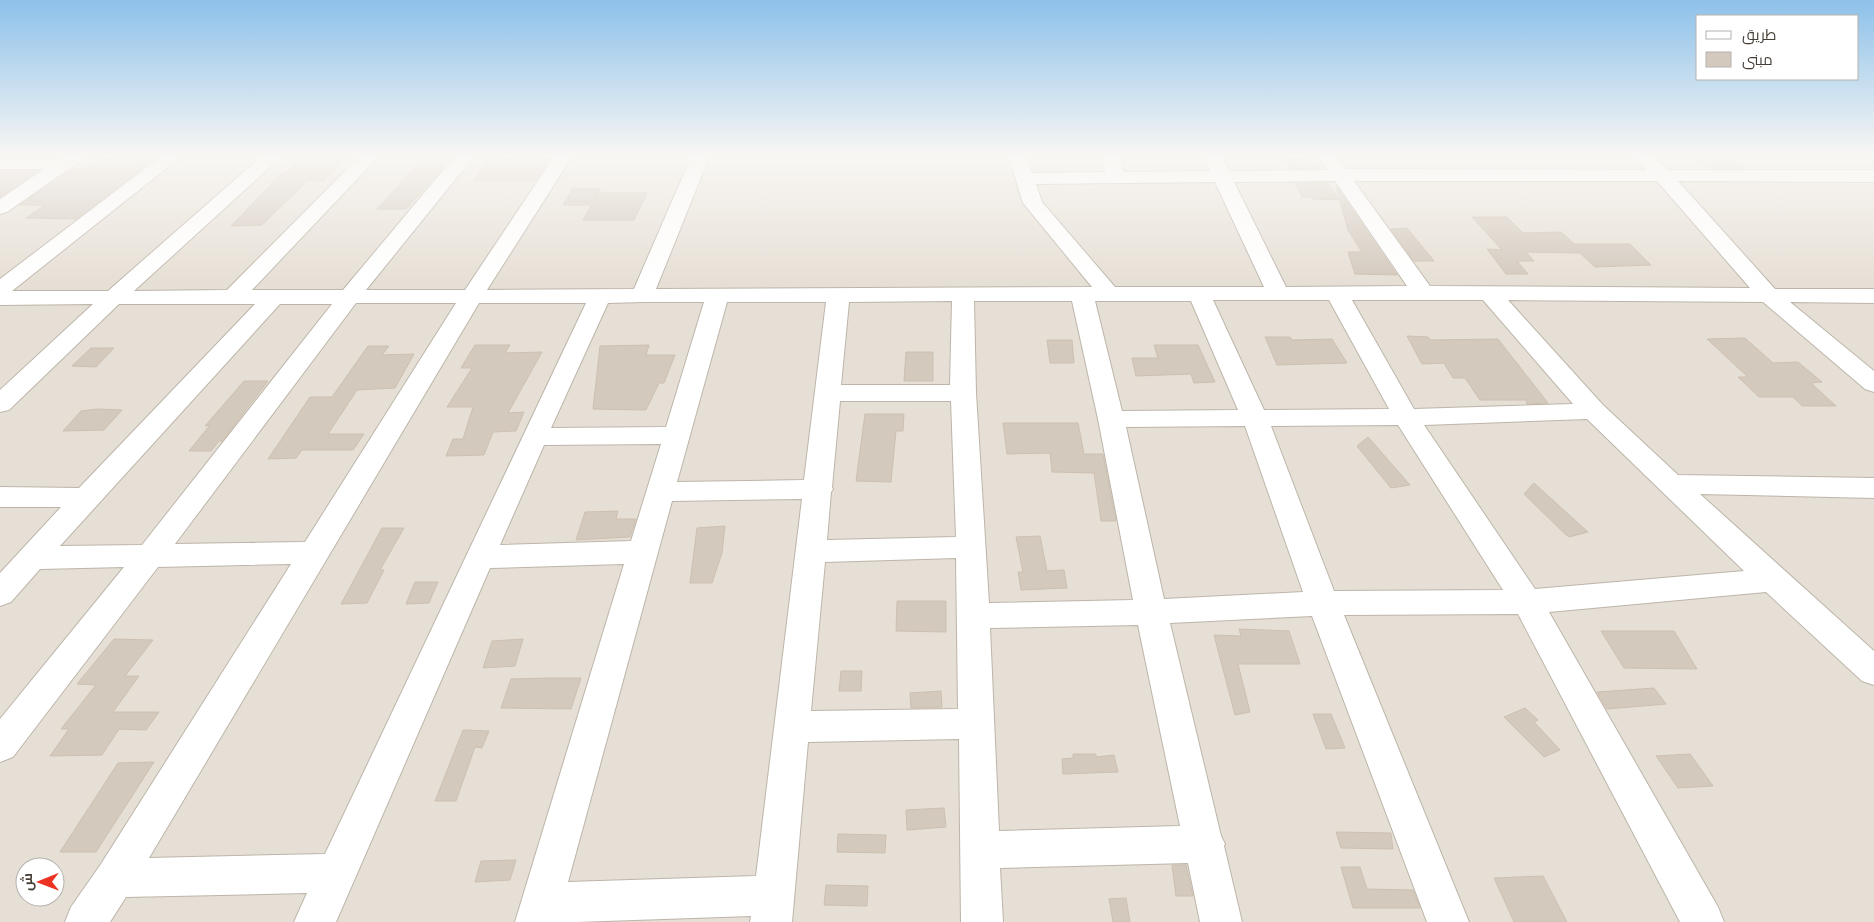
<svg xmlns="http://www.w3.org/2000/svg" width="1874" height="922" font-family="Raleway,Cairo,sans-serif">
  <rect width="100%" height="100%" fill="#f2eee7"/>
  <!-- residential -->
  <path fill="#e6dfd5" fill-rule="evenodd" d="M0,155H1874V922H0ZM25,867H55V897H25Z"/>
  <!-- building -->
  <g fill="#d3c9bd" stroke="#cec0b0">
    <polygon points="118,155 160,155 76,219 26,218 45,205 20,205 72,169 85,169 100,159 113,158"/>
    <polygon points="306,155 349,155 324,181 307,181 262,225 231,226 282,173 285,173"/>
    <polygon points="493,155 553,155 535,181 473,181"/>
    <polygon points="426,156 451,156 432,181 406,209 377,209"/>
    <polygon points="1692,157 1730,157 1745,168 1710,168"/>
    <polygon points="1286,159 1303,159 1306,163 1316,164 1319,168 1289,169"/>
    <polygon points="0,171 38,171 0,197"/>
    <polygon points="1296,183 1328,183 1339,200 1313,199 1311,197 1302,197"/>
    <polygon points="1336,186 1397,275 1355,274 1348,252 1362,252 1348,230"/>
    <polygon points="573,188 601,189 598,193 647,193 634,220 583,220 598,193 589,205 563,205"/>
    <polygon points="1472,217 1507,217 1523,233 1561,232 1574,244 1630,244 1651,265 1595,267 1580,253 1526,252 1534,261 1517,261 1528,274 1506,274 1487,249 1502,250"/>
    <polygon points="1407,228 1434,261 1414,261 1391,229"/>
    <polygon points="1407,336 1428,337 1430,340 1498,339 1548,403 1527,404 1526,400 1480,400 1465,378 1453,378 1444,363 1422,364"/>
    <polygon points="1265,337 1290,337 1292,340 1332,339 1347,363 1277,365"/>
    <polygon points="1745,338 1773,363 1798,362 1822,382 1811,383 1836,406 1802,406 1793,397 1759,397 1738,377 1748,377 1707,339"/>
    <polygon points="1047,340 1072,340 1074,363 1050,363"/>
    <polygon points="475,345 510,345 505,353 542,352 508,413 524,412 516,431 493,432 484,455 446,456 453,439 463,439 473,407 447,407 472,368 461,368"/>
    <polygon points="649,345 646,355 675,355 664,383 659,383 646,410 593,409 600,346"/>
    <polygon points="1154,345 1198,345 1215,382 1194,383 1191,374 1136,376 1132,358 1158,358"/>
    <polygon points="368,346 389,346 382,355 414,354 395,388 357,390 328,434 364,434 353,450 302,450 296,458 268,459 310,397 332,397"/>
    <polygon points="91,348 114,348 96,367 72,366"/>
    <polygon points="906,352 933,352 933,381 904,381"/>
    <polygon points="244,381 268,381 222,441 219,441 211,451 189,451 210,425 205,426"/>
    <polygon points="97,409 122,410 104,430 63,431 81,411"/>
    <polygon points="865,414 904,414 903,431 896,431 891,482 856,481"/>
    <polygon points="1003,423 1078,423 1084,454 1103,454 1116,521 1101,521 1094,473 1052,472 1050,453 1007,454"/>
    <polygon points="1368,437 1410,485 1391,488 1357,446"/>
    <polygon points="1534,483 1588,532 1569,537 1565,534 1524,494"/>
    <polygon points="618,511 616,519 636,519 630,537 576,540 585,512"/>
    <polygon points="725,526 722,553 712,583 690,583 697,528"/>
    <polygon points="382,528 404,528 380,570 384,570 367,603 341,604"/>
    <polygon points="1040,536 1047,571 1064,570 1067,588 1021,590 1018,572 1023,572 1016,537"/>
    <polygon points="415,582 438,582 429,603 406,604"/>
    <polygon points="897,601 946,601 946,632 896,631"/>
    <polygon points="1239,629 1289,631 1300,664 1238,664 1250,712 1235,715 1214,635 1241,636"/>
    <polygon points="1601,631 1674,631 1697,669 1624,668"/>
    <polygon points="114,639 153,640 125,676 139,676 113,712 159,712 146,730 119,729 102,755 50,756 69,729 61,729 96,685 77,684"/>
    <polygon points="523,639 515,666 483,668 492,641"/>
    <polygon points="841,671 862,671 861,691 839,691"/>
    <polygon points="550,678 581,678 571,709 501,708 511,679"/>
    <polygon points="1654,688 1666,704 1607,709 1597,692"/>
    <polygon points="941,691 942,707 911,708 910,693"/>
    <polygon points="1525,708 1538,720 1534,722 1560,750 1544,757 1504,717"/>
    <polygon points="1313,714 1331,714 1345,748 1326,749"/>
    <polygon points="463,730 489,731 482,748 475,747 456,801 435,801"/>
    <polygon points="1073,754 1096,754 1096,757 1114,755 1118,772 1063,774 1062,759 1073,758"/>
    <polygon points="1690,754 1713,786 1678,788 1656,756"/>
    <polygon points="154,762 96,852 60,852 118,763"/>
    <polygon points="944,808 946,827 907,830 906,810"/>
    <polygon points="1336,832 1391,833 1393,849 1341,848"/>
    <polygon points="838,834 886,835 885,853 837,852"/>
    <polygon points="516,860 510,880 475,882 481,861"/>
    <polygon points="1172,865 1186,865 1193,896 1176,896"/>
    <polygon points="1341,867 1360,867 1367,889 1413,890 1420,908 1353,908"/>
    <polygon points="1543,876 1567,922 1514,922 1494,878"/>
    <polygon points="826,885 868,886 867,906 824,905"/>
    <polygon points="1126,898 1130,922 1113,922 1109,899"/>
  </g>
  <g fill="none" stroke-linecap="round" stroke-linejoin="round">
    <defs>
      <g id="minor">
        <polygon points="65,155 86,155 83,159 7,212 0,214 0,199 44,169 0,169 0,159 60,159"/>
        <path d="M163,155H183L12,291H108L263,155H283L134,291L227,290L361,155H380L252,290H343L456,155H475L366,290H465L555,155H573L487,290L634,289L692,155H710L656,289L1092,287L1023,203L1008,155H1026L1032,173L1105,172L1101,155H1119L1124,172L1210,171L1203,155H1221L1229,171L1328,170L1318,155H1336L1346,169L1646,170L1631,155H1651L1667,170H1874V182L1678,181L1775,289H1874V303L1790,302L1874,371V392L1865,389L1763,302L1508,300L1603,405L1678,475L1874,478V498L1700,494L1874,651V685L1862,681L1766,592L1549,612L1718,907L1724,922H1680L1518,614L1344,615L1469,922H1427L1312,616L1170,623L1221,836L1225,844L1224,846L1242,922H1200L1188,863L1000,868L1003,922H961L959,739L808,742L792,922H750L751,916L576,922H515L624,564L490,568L336,922H294L307,893L126,897L110,922H65L71,907L101,864L291,564L158,567L13,757L0,762V719L124,567L40,569L11,602L0,606V573L61,507H0V487L79,488L255,304H119L9,410L0,412V390L93,304L0,305V279ZM1335,181L1407,286L1286,287L1234,182ZM1354,181H1657L1750,288L1430,286ZM1215,182L1264,287H1115L1042,202L1036,184ZM1213,300H1329L1389,409L1264,410ZM1352,300H1483L1573,404L1414,409ZM952,301L950,385H841L849,302ZM974,301H1072L1098,419L1133,600L989,603L976,393ZM1095,301H1191L1238,410L1122,411ZM643,302H704L666,427L551,428L608,303ZM727,302H826L804,480L677,482ZM356,303H456L305,542L175,544ZM479,303H586L325,854L149,858ZM280,304H332L142,545L60,546ZM840,401H951L956,537L827,540L831,492L833,489L832,487ZM1587,419L1744,571L1535,589L1424,425ZM1398,425L1503,590L1334,591L1271,426ZM1245,426L1303,592L1164,599L1126,427ZM661,444L631,541L500,545L544,445ZM802,499L756,876L568,882L672,501ZM956,558L958,709L811,711L825,562ZM1138,625L1180,826L999,831L990,628Z"/>
      </g>
    </defs>
    <!-- minor casing -->
    <use href="#minor" stroke="#bdb5aa" stroke-width="2"/>
    <!-- minor -->
    <use href="#minor" fill="#fff" fill-rule="evenodd"/>
  </g>
  <!-- sky -->
  <linearGradient id="sky" x2="0" y2="1"><stop stop-color="#8dc1ea"/><stop offset="0.55" stop-color="#f9f7f4"/><stop offset="1" stop-color="#f9f7f4" stop-opacity="0"/></linearGradient>
  <rect width="1874" height="284" fill="url(#sky)"/>
  <!-- legend -->
  <rect x="1696" y="15" width="162" height="65" fill="#ffffff" stroke="#b5b2af"/>
  <rect x="1706" y="31" width="25" height="8" fill="#ffffff" stroke="#b5b2af"/>
  <text x="1742" y="40" font-size="15" fill="#453e36">طريق</text>
  <rect x="1706" y="52" width="25" height="15" fill="#d3c9bd" stroke="#b5b2af"/>
  <text x="1742" y="65" font-size="15" fill="#453e36">مبنى</text>
  <!-- north arrow -->
  <g transform="translate(40 882) rotate(269)"><circle r="24" fill="#ffffff" stroke="#b5b2af"/>
  <path d="M0-4L9 19L0 12L-9 19Z" fill="#ed3122"/>
  <text y="-8" font-size="14" font-weight="bold" text-anchor="middle" fill="#453e36">ش</text>
  </g>
</svg>
